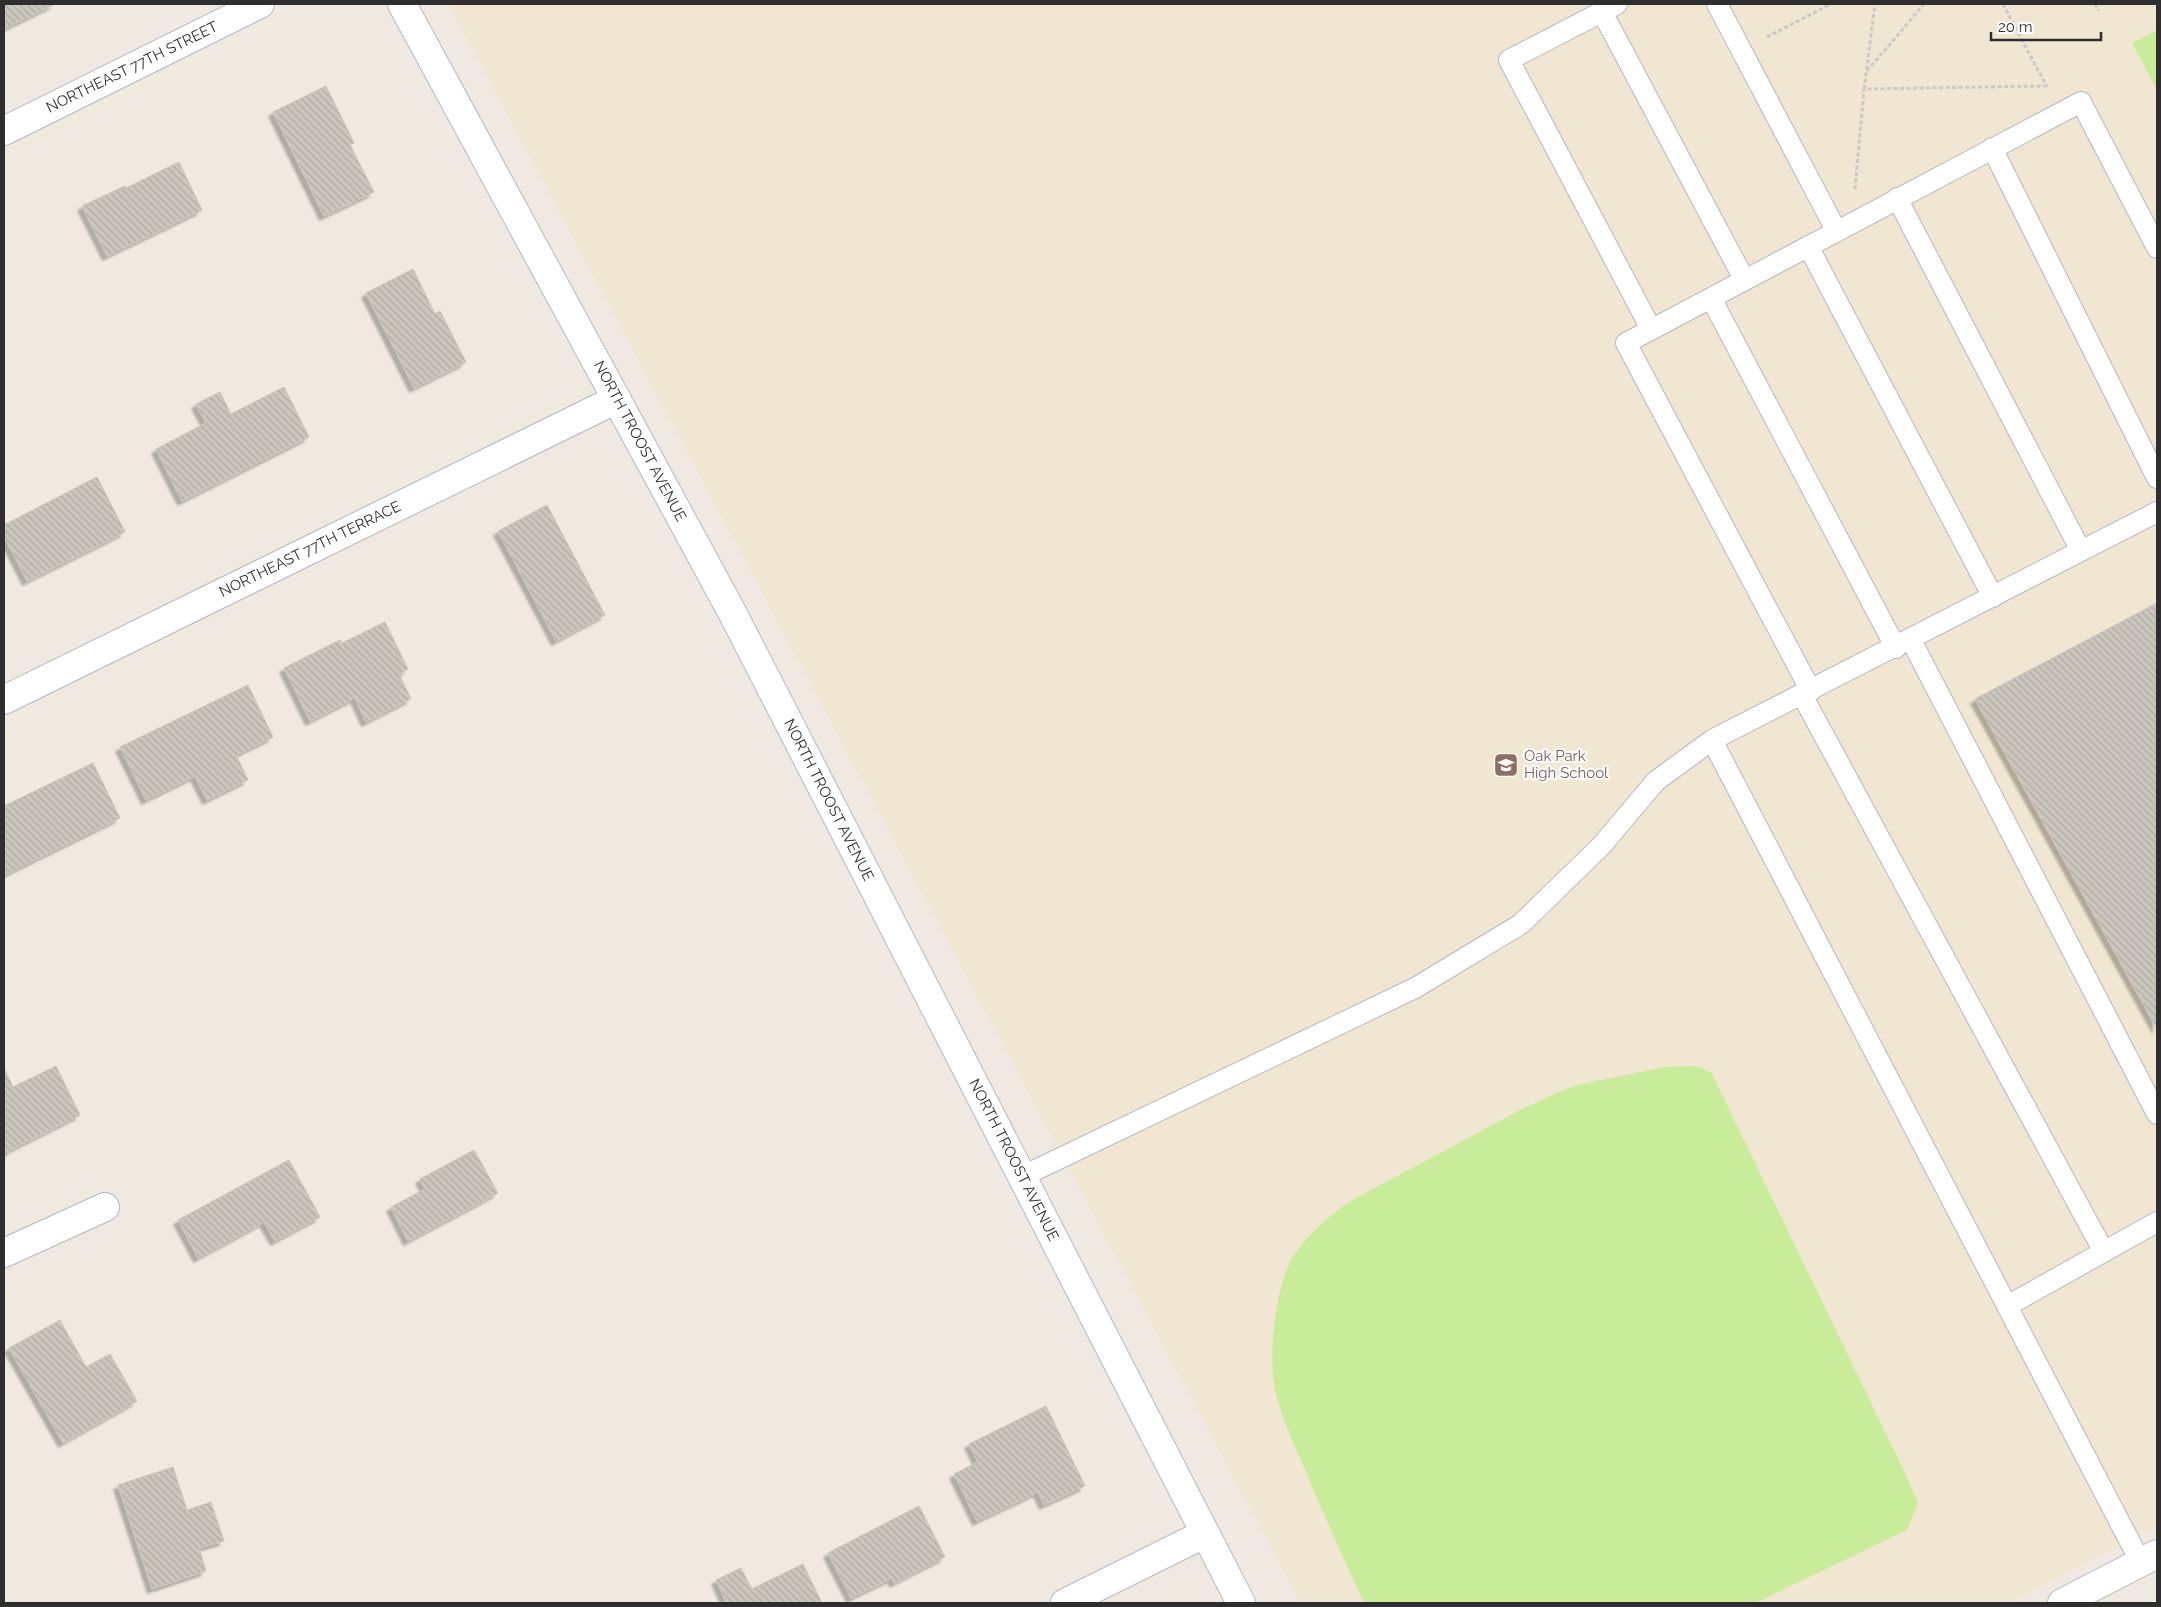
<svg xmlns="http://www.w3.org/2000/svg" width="2161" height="1607" font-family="Raleway,sans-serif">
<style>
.education{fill:#f0e6d1}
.pitch{fill:#c9ec9a}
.building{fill:url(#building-back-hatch);stroke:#cbc5ba;filter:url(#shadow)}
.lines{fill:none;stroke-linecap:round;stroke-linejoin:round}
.lane-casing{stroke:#b4b7c1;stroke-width:22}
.street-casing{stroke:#b4b7c1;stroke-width:30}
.secondary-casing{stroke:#b4b7c1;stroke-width:30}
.path{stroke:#c9c9c9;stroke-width:3;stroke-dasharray:4 2.5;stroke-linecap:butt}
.lane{stroke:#fff;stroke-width:20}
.street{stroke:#fff;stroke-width:28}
.secondary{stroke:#fff;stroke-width:28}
.labels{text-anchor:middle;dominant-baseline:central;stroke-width:4.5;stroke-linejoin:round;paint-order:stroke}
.street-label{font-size:15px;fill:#2e2e2e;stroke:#fff}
.education-label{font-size:15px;fill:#785e54;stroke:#fff;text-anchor:start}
</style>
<defs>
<pattern id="building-back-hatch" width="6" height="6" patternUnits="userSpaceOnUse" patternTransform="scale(1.25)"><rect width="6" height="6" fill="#cbc7bf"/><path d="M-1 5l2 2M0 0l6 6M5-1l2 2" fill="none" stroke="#afaba4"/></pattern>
<filter id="shadow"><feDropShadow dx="-4.5" dy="4.5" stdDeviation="1" flood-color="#0004"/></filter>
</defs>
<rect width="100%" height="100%" fill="#efe9e1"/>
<path class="education" d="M449,4H2157V1526L2008,1603H1301Z"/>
<path class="pitch" d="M2157,30V90L2132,43Z
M1696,1066L1711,1072L1905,1473L1918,1503L1907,1530L1755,1603H1364C1344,1559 1324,1516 1306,1472C1294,1445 1282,1418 1275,1390C1268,1358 1275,1285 1293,1257C1308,1234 1327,1218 1349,1202L1522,1109L1573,1086L1665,1067Z"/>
<path class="building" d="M4,4H55L4,29Z
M326,86L354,143L350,145L374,192L324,216L273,112Z
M179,162L202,210L107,256L82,206L125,186L126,188Z
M413,269L435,314L440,311L466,362L414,388L366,293Z
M284,387L309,437L182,501L156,449L206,423L196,404L220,392L231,414Z
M97,477L125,532L27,581L4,536V525Z
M547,505L605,615L556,641L498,531Z
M2157,603V1029L1975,699Z
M385,622L408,669L399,674L411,699L366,722L355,698L310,721L284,668L340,640L342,643Z
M248,685L273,737L236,755L248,780L207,800L195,776L146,800L120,747Z
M93,763L120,818L4,875V806Z
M56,1066L80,1115L8,1151L9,1154L4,1157V1068L13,1087Z
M474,1150L498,1193L408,1241L391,1207L425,1189L420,1179Z
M289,1160L320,1217L275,1241L264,1222L198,1258L178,1220Z
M60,1320L86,1367L110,1354L137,1401L63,1443L9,1348Z
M1046,1406L1085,1486L1044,1505L1038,1492L977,1521L954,1474L978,1462L969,1444Z
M173,1467L187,1510L211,1502L224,1541L199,1548L206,1571L152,1589L118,1485Z
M919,1506L945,1557L894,1583L892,1578L851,1598L828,1553Z
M803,1564L822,1603H723L726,1602L716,1580L741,1568L752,1589Z"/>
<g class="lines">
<defs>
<path id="lane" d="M1617,4L1509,60L1651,329
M1717,4L1836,230
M1602,12L1744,279
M1992,148L2157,478
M1897,198L2081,551
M1808,246L1993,597
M1711,298L1896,648
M1911,640L2157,1114
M1811,691L1626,343L2081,102L2157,248
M1802,695L2104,1252
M1712,740L2141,1563
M1023,1176L1415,988L1521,924L1602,845L1656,781L1712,740L2157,512
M2007,1306L2157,1222"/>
<path id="street" d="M4,131L260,4
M4,700L617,399
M4,1253L105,1207
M1065,1603L1204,1534
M2062,1603L2157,1554"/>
<path id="secondary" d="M402,4L733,614L1241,1603"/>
</defs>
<use href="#lane" class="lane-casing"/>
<use href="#street" class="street-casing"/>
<use href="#secondary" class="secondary-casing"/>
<path class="path" d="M2003,4L2047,87
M2095,4L2099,11
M1767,37L1831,4
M1867,71L1924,4
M1864,89L1875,4
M1855,189L1864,89L2045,86"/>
<use href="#lane" class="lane"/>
<use href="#street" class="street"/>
<use href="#secondary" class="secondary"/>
</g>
<defs>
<symbol id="school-square" viewBox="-11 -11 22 22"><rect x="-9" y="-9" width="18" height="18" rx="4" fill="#8d6e63" stroke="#fff"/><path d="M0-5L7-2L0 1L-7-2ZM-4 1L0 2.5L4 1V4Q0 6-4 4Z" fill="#fff"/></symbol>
</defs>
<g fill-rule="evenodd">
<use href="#school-square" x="1492" y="751" width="28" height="28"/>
</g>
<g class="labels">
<g class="street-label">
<text transform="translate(132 67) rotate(-26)">NORTHEAST 77TH STREET</text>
<text transform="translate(640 441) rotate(62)">NORTH TROOST AVENUE</text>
<text transform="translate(310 549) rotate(-26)">NORTHEAST 77TH TERRACE</text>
<text transform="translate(829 800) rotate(63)">NORTH TROOST AVENUE</text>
<text transform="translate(1014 1160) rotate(63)">NORTH TROOST AVENUE</text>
</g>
<g class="education-label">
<text x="1524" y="756">Oak Park<tspan x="1524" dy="17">High School</tspan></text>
</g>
</g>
<rect width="2161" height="1607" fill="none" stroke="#2e2e2e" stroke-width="10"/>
<path d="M1991 32v8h110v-8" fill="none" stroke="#2e2e2e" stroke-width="2.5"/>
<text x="1998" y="32" font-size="15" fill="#2e2e2e" stroke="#ffffff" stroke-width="4" paint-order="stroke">20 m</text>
</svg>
